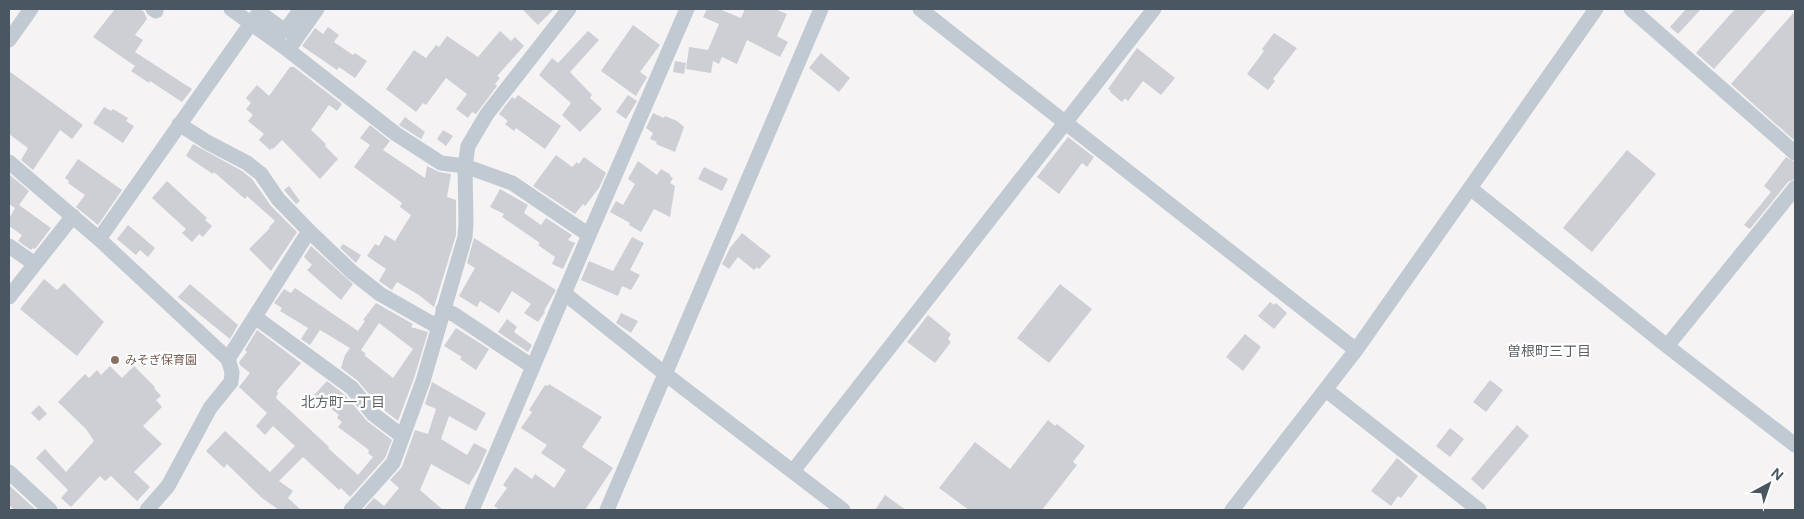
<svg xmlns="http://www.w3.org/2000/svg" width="1804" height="519" font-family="Figtree,'Noto Sans JP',sans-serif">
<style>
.building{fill:#cdcfd5;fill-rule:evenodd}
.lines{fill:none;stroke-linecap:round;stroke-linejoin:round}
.minor{stroke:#c1cad2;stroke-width:15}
.education-dot{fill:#8d6e63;stroke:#fff;stroke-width:2}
.labels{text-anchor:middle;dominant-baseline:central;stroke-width:4.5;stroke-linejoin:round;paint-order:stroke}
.education-label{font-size:12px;fill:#785e54;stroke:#fff;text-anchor:start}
.neighbourhood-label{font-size:14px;fill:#5f6368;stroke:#fff}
</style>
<rect width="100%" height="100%" fill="#f5f3f3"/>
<path class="building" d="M115,9H140L144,12L147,19L135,35L143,40L135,52L192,89L182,102L150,81L149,83L131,71L135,66L93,37Z
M522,9H554L538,25Z
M707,9H719L741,18L745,9H775L787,14L777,36L788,42L780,57L747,40L737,64L722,57L719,64L713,61L711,73L686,69L689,47L708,50L719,24L703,17Z
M1686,9H1701L1678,34L1670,27Z
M1735,9H1767L1714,69L1696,53Z
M1795,11V141L1731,84Z
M633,25L660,45L640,72L647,77L636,96L601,71Z
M328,27L339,35L334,42L353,55L355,53L367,61L355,78L339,67L337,70L302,46L315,28L323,34Z
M500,31L511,41L515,37L524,46L497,76L500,78L495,84L497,86L476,114L472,112L468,118L456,109L467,94L446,78L426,105L423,103L416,112L386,89L414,50L426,58L436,45L439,47L447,36L478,57Z
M588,31L599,40L570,72L592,95L590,98L602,109L580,132L562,115L571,103L539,75L552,58L558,63Z
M1274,33L1297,48L1273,79L1275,81L1268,90L1247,74L1264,51L1262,49Z
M1137,48L1175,78L1161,95L1143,81L1128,101L1125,98L1122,102L1110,92L1111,91L1108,89Z
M821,53L850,78L839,92L809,68Z
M675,61L686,63L684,74L673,72Z
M290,67H294L342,104L337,111L329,105L311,130L326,144L325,146L338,159L320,179L282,140L273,149L272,148L270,150L259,140L264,134L248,121L253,115L246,109L251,103L246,98L257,85L269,96Z
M9,71L83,125L72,139L60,130L33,170L21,160L28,148L9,134Z
M518,95L561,126L545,149L516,128L514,131L505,124L508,121L499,114L512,97L515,99Z
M628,95L637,101L626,119L616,112Z
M104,107L111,111L113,109L128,118L126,121L134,126L123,143L93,123Z
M653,113L664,118L665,116L677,121L684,127L675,152L656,144L657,142L650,139L653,133L646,128Z
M405,117L425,132L421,139L399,125Z
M370,125L390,141L383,150L425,178L427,166L439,172L451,174L447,197L456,200V235L434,307L419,295L397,282L392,290L379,281L386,269L367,256L375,244L379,246L385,235L395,241L411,215L400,207L402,203L354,167L370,145L360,138Z
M443,130L453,136L446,146L437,139Z
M1068,137L1094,157L1087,167L1082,163L1059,194L1037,177Z
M193,144L242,171L252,179L271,206L297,232L271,271L249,249L270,228L269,227L275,221L247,196L245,199L214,172L213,174L186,156Z
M1627,150L1656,174L1592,252L1563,228Z
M556,155L572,167L577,162L579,164L584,157L606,173L599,188L585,206L583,204L575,214L533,186Z
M1786,157L1795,162V179L1788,182L1750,229L1744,225L1771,192L1764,186Z
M78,159L122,190L98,225L76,207L85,195L68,183L69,181L65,178Z
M638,161L657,175L661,169L671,175L670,176L673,178L670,183L675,186L670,217L654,209L641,232L629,225L630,223L610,212L616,201L623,205L635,184L628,179Z
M704,167L728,179L722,191L698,179Z
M10,175L29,191L19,205L51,228L35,249L33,248L31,250L18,241L22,235L9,226V218L15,208L9,204Z
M167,181L207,218L205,220L212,226L203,237L199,234L192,242L182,233L186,229L152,198Z
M289,186L300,201L296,204L284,190Z
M500,189L528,205L524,213L541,225L546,218L572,235L568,240L575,243L563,269L552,264L555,257L538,245L540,243L502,217L504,214L490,207Z
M128,225L155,248L148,257L140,250L136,255L117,239Z
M742,233L771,256L759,269L757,267L754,270L738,257L729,269L722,264L730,248Z
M632,237L644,243L630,270L640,275L631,290L622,286L618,296L581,280L589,261L613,271Z
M474,238L556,290L544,311L545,312L538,322L524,313L531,304L512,291L499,313L480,301L477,307L459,296L475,268L467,263Z
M343,244L361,255L356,263L340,248Z
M311,246L353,284L341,300L307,270L312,265L304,257Z
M44,279L57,290L64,283L104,322L77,356L20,309Z
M190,284L238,325L230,339L178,297Z
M1060,284L1092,309L1049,363L1017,338Z
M295,288L358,331L365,321L363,320L376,303L413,324L411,327L428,332L414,378L398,421L380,407L358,381L341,368L345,355L350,348L320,330L310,345L301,339L308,328L280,311L282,308L274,303L284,289L291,293ZM379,323L413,349L393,378L364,355L366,354L361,350Z
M1270,302L1274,305L1276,303L1287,313L1274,329L1258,316Z
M621,313L638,321L631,333L616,323Z
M928,315L951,334L948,339L951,342L935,363L907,342Z
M507,319L517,327L514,332L532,345L528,352L498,332Z
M456,328L489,349L476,370L460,359L462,357L444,346Z
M257,330L301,363L277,391L278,393L276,398L300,420L329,447L328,448L358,475L373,457L368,453L369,450L338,427L342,422L337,418L339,415L314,395L327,381L345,395L367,421L392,440L385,458L350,497L341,488L339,490L303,457L279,481L293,491L288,498L301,510H279L262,498L227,464L224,468L206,451L225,431L270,472L295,446L273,426L265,435L256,426L267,413L239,387L250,373L240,365L239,362L247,352L245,350Z
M1245,334L1261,347L1243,371L1226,357Z
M110,366L122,378L134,366L155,387L154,388L161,396L156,400L162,407L143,426L162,444L134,472L150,487L137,501L111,476L105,481L100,476L71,507L61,498L68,490L36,458L45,449L66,472L94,441L86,429L58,402L85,374L89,378L97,370L101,375Z
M1490,380L1503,390L1486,412L1473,402Z
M432,382L486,413L476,431L449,416L441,439L467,455L474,443L487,450L479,468L469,485L431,464L420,490L443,510H365L364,509L374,498L384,506L399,488L390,480L402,467L415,430L428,434L436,409L425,404Z
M549,384L602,417L582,447L613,468L585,510H500L494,506L507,488L503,485L515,467L532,479L535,474L554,488L566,470L541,453L547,445L521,428L532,412L529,410L545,385L548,386Z
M39,405L47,414L39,421L31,413Z
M1048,420L1055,426L1057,424L1085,446L1073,462L1077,465L1042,510H969L939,488L975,442L1010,469Z
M1517,425L1529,436L1483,490L1471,479Z
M1450,428L1464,439L1450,457L1436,446Z
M1397,458L1418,476L1401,498L1398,496L1391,506L1371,491Z
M9,485L36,510H14L9,505Z
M885,495L906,510H875Z"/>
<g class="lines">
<path class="minor" d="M153,9L156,11
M231,9L288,50L396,134L441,163L465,166L512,183L589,235
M920,9L1356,350
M1631,9L1795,153
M9,40L31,9
M288,50L317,9
M179,124L207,142L247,163L261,174L278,199L309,231L352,272L380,294L438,327
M9,162L99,239L259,12L285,31L301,9
M1470,188L1667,346L1795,445
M99,239L228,359
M9,246L35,264
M564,293L664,373L843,510
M9,297L73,216
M443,309L455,315L533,367
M255,317L352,388L373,414L402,436
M1667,346L1795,188
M1326,390L1479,510
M793,471L1154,9
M9,472L50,510
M147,510L168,486L210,408L231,382L232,372L228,359L309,231
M351,510L393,463L423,381L465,237L466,223L465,166L468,146L487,114L569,9
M472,510L589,235L687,9
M607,510L821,9
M1232,510L1356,350L1596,9"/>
</g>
<circle class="education-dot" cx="115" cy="360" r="5"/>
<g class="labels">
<g class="education-label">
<text x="125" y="360">みそぎ保育園</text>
</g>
<g class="neighbourhood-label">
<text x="1549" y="351">曽根町三丁目</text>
<text x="343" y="402">北方町一丁目</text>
</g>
</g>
<rect width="1804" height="519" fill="none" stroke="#4a5661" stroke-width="20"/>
<g transform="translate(1769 484) rotate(40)" stroke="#ffffff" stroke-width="4" paint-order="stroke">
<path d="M0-4L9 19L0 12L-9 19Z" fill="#4a5661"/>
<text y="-8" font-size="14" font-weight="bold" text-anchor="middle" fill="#4a5661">N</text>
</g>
</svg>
